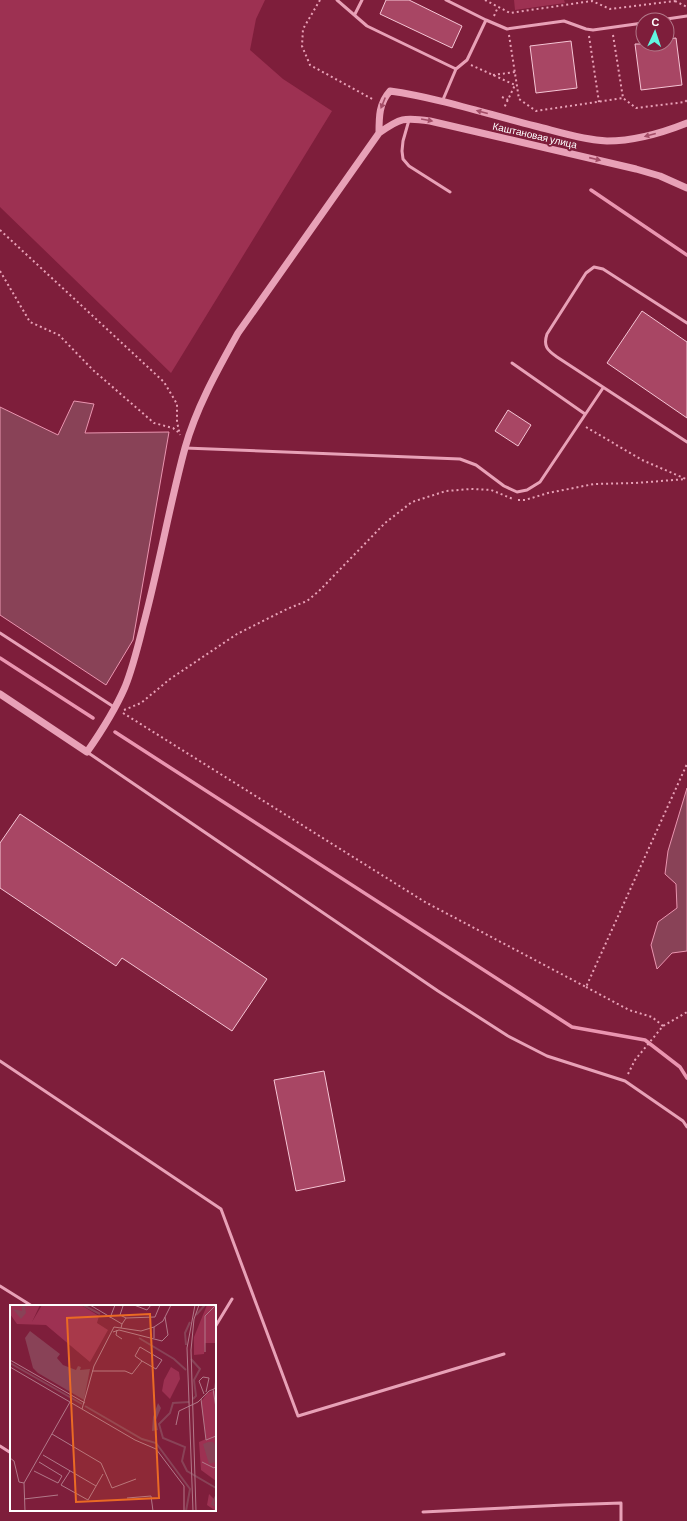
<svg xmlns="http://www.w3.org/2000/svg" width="687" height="1521" font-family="Barlow,sans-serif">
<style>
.green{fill:#9d3152}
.water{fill:#894257;stroke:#ea95b0}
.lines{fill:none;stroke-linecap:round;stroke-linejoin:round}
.stream{stroke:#ea95b0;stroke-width:3.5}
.building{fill:#a84664;stroke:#f6c5d5}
.path{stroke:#e8a1b7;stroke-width:2;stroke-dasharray:2 3;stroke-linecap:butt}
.service{stroke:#e8a1b7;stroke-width:3}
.tertiary{stroke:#e8a1b7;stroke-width:7}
.oneway{fill:#a34c66}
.labels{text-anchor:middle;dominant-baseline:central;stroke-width:4;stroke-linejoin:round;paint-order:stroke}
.street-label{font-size:10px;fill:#fff;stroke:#7e1e3b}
.inset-river{fill:none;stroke:#894257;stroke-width:2}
.inset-road{fill:none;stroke:#b27889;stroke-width:1}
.view{fill:#ea6a24;fill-opacity:0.15;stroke:#ea6a24;stroke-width:2}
.inset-edge{fill:none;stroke:#fff;stroke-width:2}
</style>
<rect width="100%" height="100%" fill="#7e1e3b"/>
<path class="green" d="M0,0H265L256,19L250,50L283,79L332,111L171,373L0,207Z
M514,0H564L565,3L515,10Z"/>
<path class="water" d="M74,401L94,404L85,433L169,432L133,640L106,685L0,615V407L58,435Z
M687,788V951L672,953L657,969L651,945L658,922L677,908L676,884L665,874L668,851Z"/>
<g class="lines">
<path class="stream" d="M591,190L687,255
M0,658L93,718
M115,732L572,1027L645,1040L680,1067L687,1078"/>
</g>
<path class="building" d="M386,0H409L462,26L452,48L380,14Z
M676,38L682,85L641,90L635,44H667V39Z
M571,41L577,88L536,93L530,46Z
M642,311L687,342V418L607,363Z
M508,410L531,425L518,446L495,431Z
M20,814L267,979L232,1031L122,958L116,966L0,888V843Z
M324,1071L345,1181L296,1191L274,1080Z"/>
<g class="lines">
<path class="path" d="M320,0L303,29L302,46L310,65L374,100
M485,0L510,13L592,1L610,9L675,1
M675,1L687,7
M494,16L498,7
M509,35L519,99L536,111L623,98
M613,35L623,98L636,108L685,102L687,100
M589,36L599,102
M471,65L515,85L504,108
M493,75L515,72
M502,97L508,100
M0,230L164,382L177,404V422L180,435
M0,271L30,322L59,335L93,370L154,423L173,428L178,432
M586,427L642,460L686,479
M518,500H525L548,493L594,484L636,483L686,479
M124,710L141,703L170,679L237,634L287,609L307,601L319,591L385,523L412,502L446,491L471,489L491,490L513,499
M123,713L425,902L586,987L687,764
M586,987L629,1010L652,1017L663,1026
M628,1074L635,1060L663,1026L687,1012"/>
<path class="service" d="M337,0L367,26L456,69L442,102
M446,0L486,20L467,60L456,69
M355,14L362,0
M486,20L507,29L564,21L586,29L593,30L643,23
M660,20L687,16
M409,120L403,141L402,151L403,159L409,166L450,192
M687,323L603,269L594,267L586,273L547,334C543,346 547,350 557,357L687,442
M512,363L585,414
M185,448L460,459L476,465L504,486L517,492L527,490L540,482L603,388
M0,633L114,707
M87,752L438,991L508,1036L547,1056L625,1081L683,1121L687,1127
M0,1061L221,1209L298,1416L504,1354
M0,1286L32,1306
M215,1327L232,1299
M0,1446L11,1453
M423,1512L564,1505L621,1503V1521"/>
<path class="tertiary" d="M379,133C400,118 404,117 430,121L636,169L660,176L687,188
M0,694L87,752C101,732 115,710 125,687C133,667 138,646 143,626C159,567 169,507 185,448C196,408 218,369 238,333L379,133C379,117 379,103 390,91C439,98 487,114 535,126C559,132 583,140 607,141C634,141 662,133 687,123"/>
</g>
<defs><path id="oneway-solid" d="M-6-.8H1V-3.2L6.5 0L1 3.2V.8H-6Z"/></defs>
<g class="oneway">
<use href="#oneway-solid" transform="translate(383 103) rotate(112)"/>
<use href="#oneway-solid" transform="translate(482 112) rotate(-165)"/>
<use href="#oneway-solid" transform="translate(427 120) rotate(10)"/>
<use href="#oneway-solid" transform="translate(650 135) rotate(165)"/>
<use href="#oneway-solid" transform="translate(595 159) rotate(13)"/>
</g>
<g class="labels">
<g class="street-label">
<text transform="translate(535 135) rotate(13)">Каштановая улица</text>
</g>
</g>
<g transform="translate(10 1305)">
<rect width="206" height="206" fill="#7e1e3b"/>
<path d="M0,0H30L22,17L32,0H71L89,11L87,18L98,25L80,57L36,20L7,19L0,9ZM197,0H206V38H195L194,49L184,50V32ZM161,62L169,67L170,74L160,94L152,86L154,75ZM206,85V176L191,165L189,137L196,134L191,97L197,88ZM199,189L206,196V206L197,200Z" fill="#9d3152"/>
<path d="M12,0H20L15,2L16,8L11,14L3,4L12,6ZM20,26L50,49L47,53L53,60L66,65L68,61L71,62L70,65L80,64L74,95L28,68L23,63L15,33ZM148,98L151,103L146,115L148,125L142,126L143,112ZM198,137H203L206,142V157L199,159L193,139Z" fill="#894257"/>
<path class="inset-river" d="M73,0L90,9M186,10L195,0M129,33L164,54L176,65M176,40L175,28L180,17M181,54L190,64L184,75L186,91L183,94M0,58L72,99M179,97L163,98L160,108L149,119L153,133L175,142L172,156L177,166L206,183M75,101L132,134L146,138L180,184L176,206M206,191L202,199L206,201"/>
<path class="inset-road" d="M80,0L112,19L111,23M110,0L113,1L110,10L116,13L112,19M124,0L137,5L141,0M100,13L105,0M116,13L145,12L150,0M107,25L106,30L112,34M103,27L109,25L152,36L158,30L155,12M144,33V22L153,16L161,0M195,47V11L206,0M0,55L75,98M0,62L125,135L146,144L174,181V206M82,66H115L122,69L132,56L146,64L152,55L130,42L125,51L132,56M203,84L206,103M205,84L206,70M194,89L189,76L193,72L199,73L196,87M191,94L196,135L206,131M72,104L84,61L104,22L131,26L144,22M166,120L169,106L188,97L199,86L206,83M42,129L91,158L102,183L126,174M33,150L86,181M0,153L4,156L9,177L14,178M192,157L204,163L206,161M24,166L48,178L52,171L29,157M60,166L51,180L78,195L93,169M117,193L141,191L143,206M14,194L48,190M15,206L14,178L60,97M183,206L177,43L185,0M186,206L181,45L184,14L189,0"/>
<path class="view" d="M140,9L149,193L66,197L57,13Z"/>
<rect width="206" height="206" class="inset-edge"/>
</g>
<g transform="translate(655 32) rotate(3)"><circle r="19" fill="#7e1e3b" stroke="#b27889"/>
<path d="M0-3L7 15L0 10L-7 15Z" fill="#61f7e0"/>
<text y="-6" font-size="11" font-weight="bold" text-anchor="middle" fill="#ffffff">С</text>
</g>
</svg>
